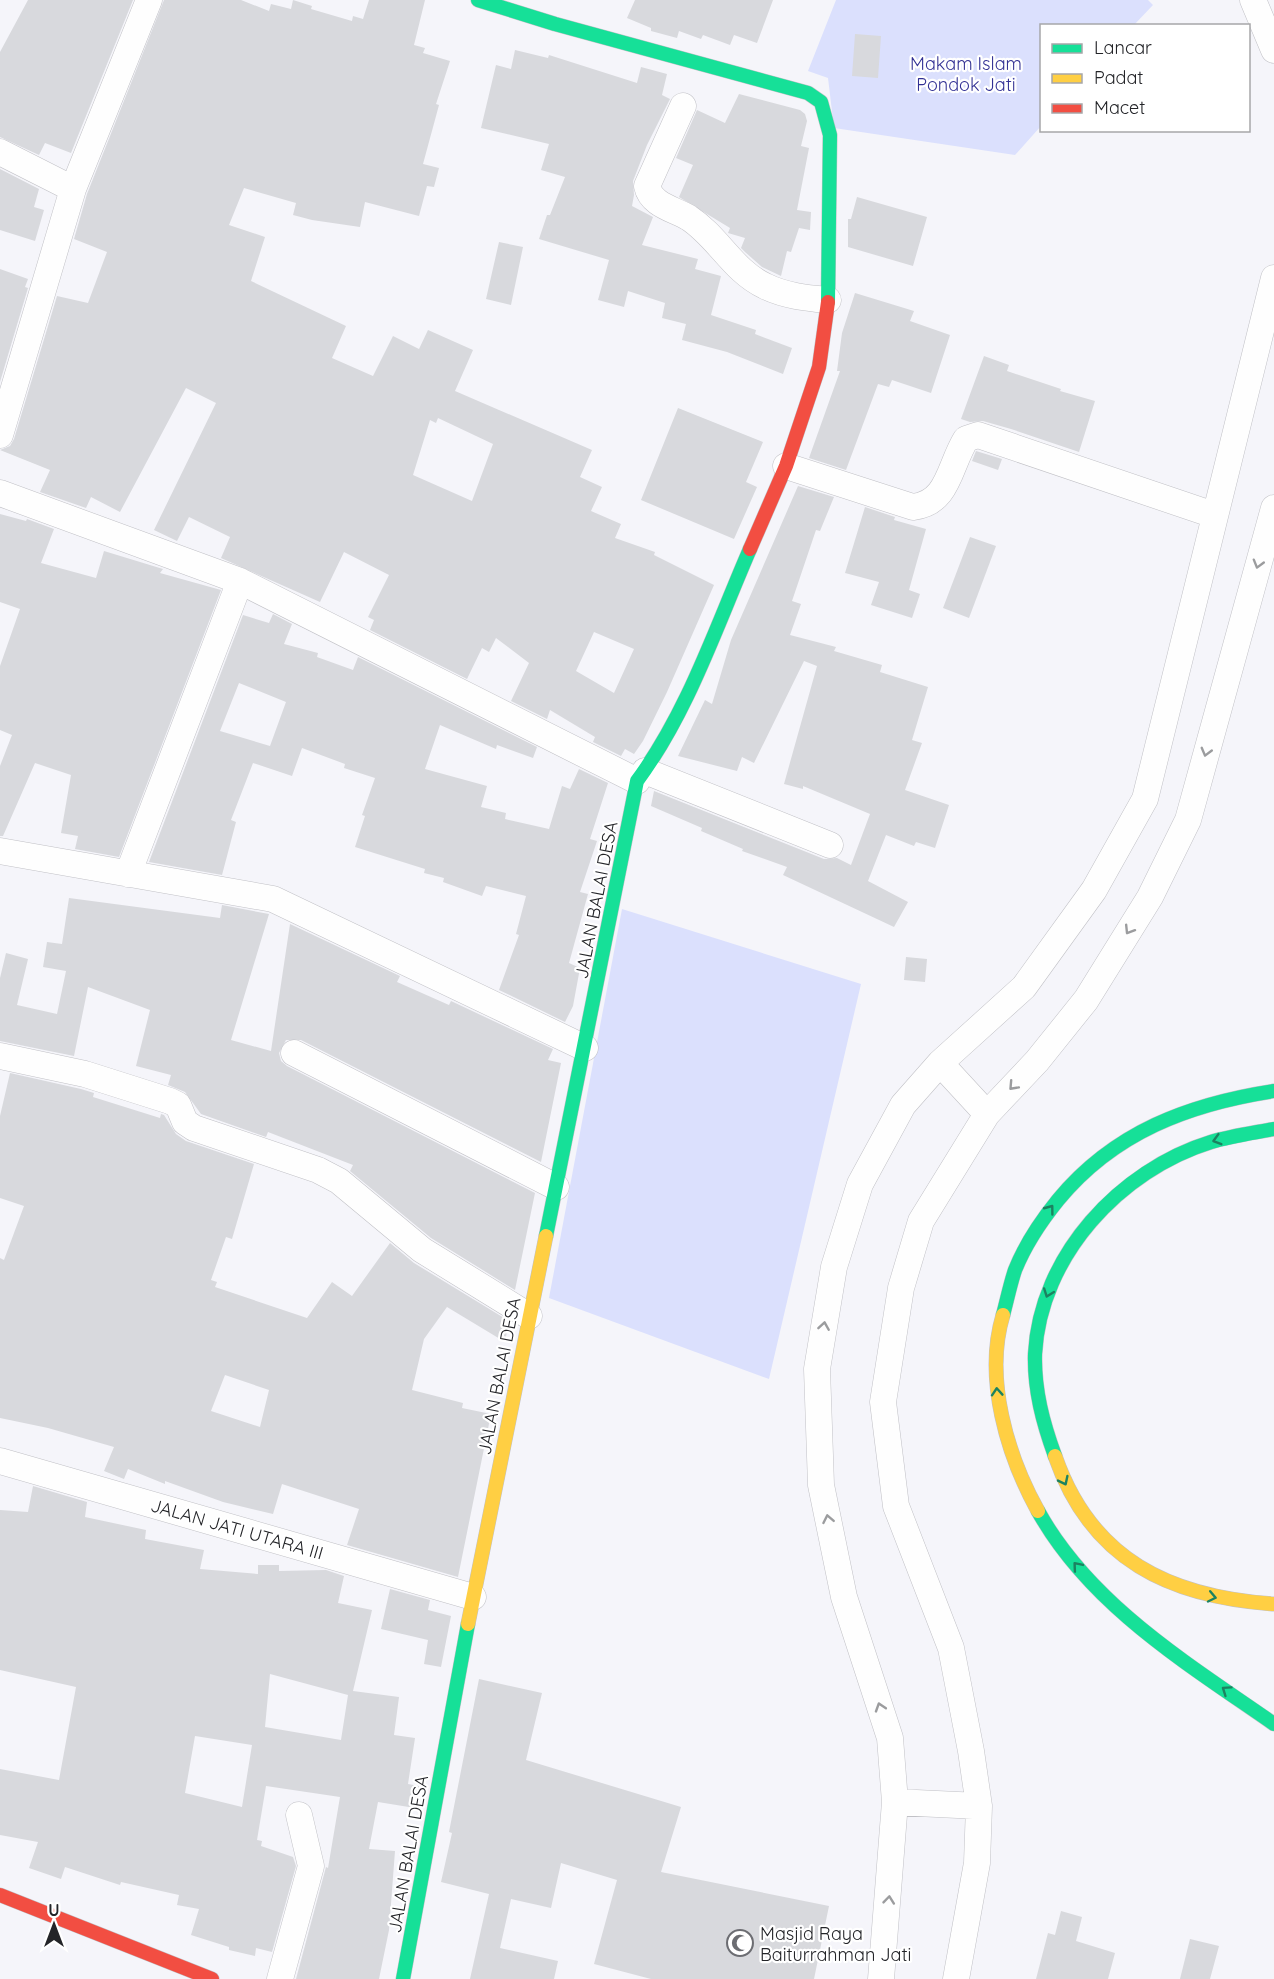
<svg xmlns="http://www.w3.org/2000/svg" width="1274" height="1979" font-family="Quicksand,sans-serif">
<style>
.green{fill:#dbe0fd}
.building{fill:#d8d9dd;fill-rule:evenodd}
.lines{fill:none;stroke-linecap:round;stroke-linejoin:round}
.street-casing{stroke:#c1c1c6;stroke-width:27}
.fast-casing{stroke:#c1c1c6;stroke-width:15}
.slow-casing{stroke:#c1c1c6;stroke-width:15}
.jam-casing{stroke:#c1c1c6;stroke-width:15}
.street{stroke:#fefefe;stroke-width:26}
.fast{stroke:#16e098;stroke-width:14}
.slow{stroke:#ffcf43;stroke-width:14}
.jam{stroke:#f24e42;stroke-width:14}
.oneway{stroke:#9b9c9e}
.oneway2{stroke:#1c8260}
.labels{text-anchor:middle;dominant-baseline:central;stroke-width:4.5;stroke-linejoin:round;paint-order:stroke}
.park-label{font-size:18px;fill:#323194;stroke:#fff}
.street-label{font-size:18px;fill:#232428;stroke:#fff}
.poi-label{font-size:18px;fill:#232428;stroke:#fff;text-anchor:start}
</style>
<rect width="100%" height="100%" fill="#f5f5fa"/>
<path class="green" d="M836,0H1148L1153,5L1134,25L1042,26L1041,126L1015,155L834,128L828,78L808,71Z
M622,909L861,984L769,1379L549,1298Z"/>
<path class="building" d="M28,0H133L71,153L45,143L39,155L0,137V52Z
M164,0H241L269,11L271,4L291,9L293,0L312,6L311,9L352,21L353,16L363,19L369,0H425L414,45L425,48L423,53L450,61L436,104L439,105L423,164L439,168L434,187L427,186L419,216L365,202L360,227L312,220L293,215L296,203L244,188L229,225L265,237L251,281L346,326L332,358L373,376L393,336L419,349L428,330L473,350L455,391L592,450L580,477L602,487L591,511L621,524L615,538L655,552L654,555L714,585L667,692L643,741L634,754L625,749L621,756L593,742L595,737L550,710L547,719L511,701L529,663L496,638L489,652L482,648L467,679L370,630L374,620L368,617L389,575L344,552L320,602L221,558L230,537L189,517L177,541L154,530L216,403L186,388L120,512L91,497L86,508L40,492L50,470L0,450L10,446L14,439L57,296L88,303L107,252L74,239L87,194ZM438,418L493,444L472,501L413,475L430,420L436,423ZM594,632L634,649L614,693L576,671Z
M635,0H773L757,43L734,35L730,45L703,35L701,39L679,31L677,38L651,31V28L627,18Z
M855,34L881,36L878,78L852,76Z
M515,50L548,58L549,55L637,83L641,67L667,74L662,95L670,99L647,145L633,181L634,195L632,206L653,217L642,245L698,259L695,269L721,276L711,315L756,330L755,334L792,348L783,374L727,352L682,340L686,324L662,318L665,303L628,291L624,307L598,300L609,260L539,239L547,215H550L565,177L541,170L549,144L481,128L496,65L511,69Z
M739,94L800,110L805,114L807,121L801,146L809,148L797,210L811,212L810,230L799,228L791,252L787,251L781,276L762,267L745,252L741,248L745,238L728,233L730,228L679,197L693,165L676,158L697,110L725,123Z
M0,169L39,189L34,207L44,210L35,241L0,230Z
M857,197L927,217L913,266L848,247V219H851Z
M499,242L523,247L511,305L486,299Z
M0,269L28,279L25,287L28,288L0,382Z
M855,293L914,311L910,321L950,335L931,393L892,380L889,387L878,384L846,470L809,458L840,371H837L842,333Z
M984,356L1009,365L1007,371L1061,389L1060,391L1095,401L1079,452L1011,429L983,421L970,422L961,419Z
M678,408L763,442L746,482L757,487L734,539L641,500Z
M976,451L1002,459L998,470L972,461Z
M798,486L834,497L820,531L816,530L792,601L801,604L790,635L836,647L834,651L882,665L880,672L928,687L912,740L922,743L905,790L949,805L935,848L916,842L914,846L886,835L868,881L908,902L894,927L783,875L787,867L742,851L743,849L701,831L702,828L651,806L654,791L824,859L837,858L851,865L870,814L803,786V789L784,784L817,666L804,661L754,763L742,757L737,771L678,756L705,700L712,704L731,640Z
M865,507L895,517L894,520L926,529L909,590L920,594L912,618L871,605L879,582L845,573Z
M0,514L26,521L27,519L54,529L41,563L96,578L104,551L163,569L160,573L221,590L119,857L75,849L78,836L61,833L71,775L35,763L3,836H0V766L12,735L0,730V666L20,609L0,602Z
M970,537L996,546L969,618L943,608Z
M273,614L292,624L284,644L318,653L317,657L353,670L358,657L537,747L533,758L497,745L496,749L440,725L425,769L487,786L481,807L506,813L505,819L549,829L562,786L570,789L579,769L608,783L590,839L597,841L580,892L588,894L569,963L580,968L573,1006L565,1022L499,990L519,935L516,934L526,896L486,886L482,896L443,882L444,878L424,873L425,869L355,847L365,816L362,815L375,778L344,768L345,764L302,748L292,776L253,763L231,820L236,822L222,875L149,862L243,615L269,623ZM239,683L286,702L270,746L220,731Z
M69,898L220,918L222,905L269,914L231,1040L271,1051L290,924L400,976L397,982L449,1005L451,1001L553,1049L548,1060L561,1063L541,1162L301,1040H286L279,1053L281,1061L287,1066L535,1193L515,1290L431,1238L350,1171L353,1165L268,1132L266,1137L201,1114L185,1092L168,1085L171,1075L136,1066L150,1010L88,987L74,1056L0,1041V978L6,953L28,959L17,1005L57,1014L66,971L43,967L47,942L62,944Z
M906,957L927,959L925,982L904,980Z
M10,1073L81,1089L94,1093L93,1097L160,1118L161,1114L164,1115L176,1134L186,1141L254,1164L232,1239L226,1237L211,1280L217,1282L215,1287L307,1318L332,1282L352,1296L390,1243L414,1263L509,1321L505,1342L447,1307L424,1339L412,1390L463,1403L462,1408L491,1414L458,1577L347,1545L359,1509L282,1484L273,1514L223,1502L165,1481V1484L128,1469L124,1479L104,1471L114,1447L48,1428L0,1418V1258L4,1260L24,1206L0,1198V1116ZM225,1375L269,1390L260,1427L211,1411Z
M33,1486L87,1502L85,1517L146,1530L145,1539L204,1550L200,1569L258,1574V1565H279V1571L326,1570L344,1576L338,1603L372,1610L353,1691L399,1697L394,1735L415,1738L408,1784L419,1786L415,1808L378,1802L369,1849L395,1851L389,1930L379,1979H296L326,1867L328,1868L340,1797L266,1786L257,1840L262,1841L261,1846L293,1857L296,1866L272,1952L256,1948L255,1956L229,1950V1947L191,1935L199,1909L177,1905L179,1895L121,1882L120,1885L65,1867L61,1879L29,1868L38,1842L0,1835V1769L59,1780L76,1687L0,1670V1510L28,1512ZM270,1674L348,1695L341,1740L265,1727ZM195,1736L252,1745L242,1807L185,1793Z
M390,1589L430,1600L428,1610L451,1616L441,1667L424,1664L428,1640L381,1629Z
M479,1679L542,1693L526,1760L681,1807L661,1872L829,1906L814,1979H651L594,1964L617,1880L561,1863L551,1908L511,1899L500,1948L558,1961L554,1979H470L489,1894L441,1882L452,1833L449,1832Z
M1061,1911L1082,1917L1076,1941L1115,1953L1108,1979H1036L1048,1933L1055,1935Z
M1190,1939L1219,1946L1210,1979H1180Z"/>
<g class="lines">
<defs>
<path id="street" d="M1253,0L1274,50
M683,106L647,186C651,205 674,209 689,218C718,237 733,271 765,286C785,296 807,298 828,300
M0,152L73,189
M0,435L73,189L149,0
M786,466L913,507C949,503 949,466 966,439L978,435L1214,515
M0,493L240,581L637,781
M645,771L830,845
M0,851L273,899L585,1048
M128,874L240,581
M294,1053L556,1187
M0,1056L85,1074L170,1101L178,1105L185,1122L194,1128L318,1170L339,1181L422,1250L529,1316
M940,1063L987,1114
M0,1461L473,1597
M895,1802L979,1806
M280,1979L311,1866L299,1815
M881,1979L895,1802L890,1738L844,1597L821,1485L817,1369L834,1267L860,1184L903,1105L940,1063L1024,987L1094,890L1145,799L1274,278
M956,1979L977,1863L979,1806L971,1751L951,1648L896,1506L883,1402L901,1288L921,1221L987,1114L1037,1061L1086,1000L1150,897L1188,820L1274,508"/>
<path id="fast" d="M478,0L555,24L808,93L821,102L830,135L828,302
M546,1236L637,781C688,712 716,627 750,549
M1003,1315C1007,1300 1010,1285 1015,1270C1025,1245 1041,1221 1058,1200C1114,1132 1189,1104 1274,1091
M1055,1456C1043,1423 1034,1390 1035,1354C1040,1256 1120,1170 1211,1142C1231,1136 1253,1133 1274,1129
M1038,1511C1090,1605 1188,1664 1274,1724
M403,1979L468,1624"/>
<path id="slow" d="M1003,1315C984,1378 1007,1455 1038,1511
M1055,1456C1091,1560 1170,1597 1274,1604
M468,1624L546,1236"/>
<path id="jam" d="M750,549L786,466L819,367L828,302
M0,1895L212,1979"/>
</defs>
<use href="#street" class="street-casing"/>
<use href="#fast" class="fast-casing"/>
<use href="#slow" class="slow-casing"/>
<use href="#jam" class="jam-casing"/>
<use href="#street" class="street"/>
<use href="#fast" class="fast"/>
<use href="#slow" class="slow"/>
<use href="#jam" class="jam"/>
</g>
<defs><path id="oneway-chevron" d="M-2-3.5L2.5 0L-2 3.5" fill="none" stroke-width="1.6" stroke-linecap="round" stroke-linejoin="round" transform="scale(1.5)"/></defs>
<g class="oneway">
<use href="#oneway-chevron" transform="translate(1258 564) rotate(106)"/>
<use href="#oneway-chevron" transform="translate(1206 752) rotate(105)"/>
<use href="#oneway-chevron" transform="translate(1129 930) rotate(122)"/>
<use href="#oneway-chevron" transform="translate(1013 1086) rotate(133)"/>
<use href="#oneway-chevron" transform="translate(824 1326) rotate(-81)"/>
<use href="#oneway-chevron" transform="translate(828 1519) rotate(-101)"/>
<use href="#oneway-chevron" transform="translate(880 1707) rotate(-108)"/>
<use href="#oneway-chevron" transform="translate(889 1900) rotate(-84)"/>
</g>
<g class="oneway2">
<use href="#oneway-chevron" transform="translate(1217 1140) rotate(164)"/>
<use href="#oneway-chevron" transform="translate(1050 1209) rotate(-53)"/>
<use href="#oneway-chevron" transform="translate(1048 1293) rotate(110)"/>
<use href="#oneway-chevron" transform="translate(997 1392) rotate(-94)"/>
<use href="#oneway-chevron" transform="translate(1064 1481) rotate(64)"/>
<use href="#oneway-chevron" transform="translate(1077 1566) rotate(-130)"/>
<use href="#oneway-chevron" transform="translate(1212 1597) rotate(12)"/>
<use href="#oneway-chevron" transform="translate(1226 1690) rotate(-145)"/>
</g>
<defs>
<symbol id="mosque-ring" viewBox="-11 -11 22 22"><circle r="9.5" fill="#fff" stroke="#6c6d72" stroke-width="1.5"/><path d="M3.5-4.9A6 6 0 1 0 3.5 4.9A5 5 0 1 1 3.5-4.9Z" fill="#6c6d72"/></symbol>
</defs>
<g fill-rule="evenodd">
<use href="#mosque-ring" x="725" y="1928" width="30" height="30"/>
</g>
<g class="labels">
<g class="park-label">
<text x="966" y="63">Makam Islam<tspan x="966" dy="21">Pondok Jati</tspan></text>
</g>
<g class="street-label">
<text transform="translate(596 900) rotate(-79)">JALAN BALAI DESA</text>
<text transform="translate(499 1376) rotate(-79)">JALAN BALAI DESA</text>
<text transform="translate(237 1529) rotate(16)">JALAN JATI UTARA III</text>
<text transform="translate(408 1854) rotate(-80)">JALAN BALAI DESA</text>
</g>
<g class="poi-label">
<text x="760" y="1933">Masjid Raya<tspan x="760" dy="21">Baiturrahman Jati</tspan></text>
</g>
</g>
<rect x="1040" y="24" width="210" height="108" fill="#ffffff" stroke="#a7a7a9" stroke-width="1.5"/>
<rect x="1052" y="44" width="30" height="9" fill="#16e098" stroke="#a7a7a9" stroke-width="1.5"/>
<text x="1094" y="54" font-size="18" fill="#232428">Lancar</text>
<rect x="1052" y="74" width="30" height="9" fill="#ffcf43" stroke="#a7a7a9" stroke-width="1.5"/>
<text x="1094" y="84" font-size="18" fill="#232428">Padat</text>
<rect x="1052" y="104" width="30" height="9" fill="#f24e42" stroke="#a7a7a9" stroke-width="1.5"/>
<text x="1094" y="114" font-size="18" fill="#232428">Macet</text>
<g transform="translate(54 1925)" stroke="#ffffff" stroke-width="4.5" paint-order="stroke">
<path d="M0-4.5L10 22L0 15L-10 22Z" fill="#232428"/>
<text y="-9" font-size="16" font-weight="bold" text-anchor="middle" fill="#232428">U</text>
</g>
</svg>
